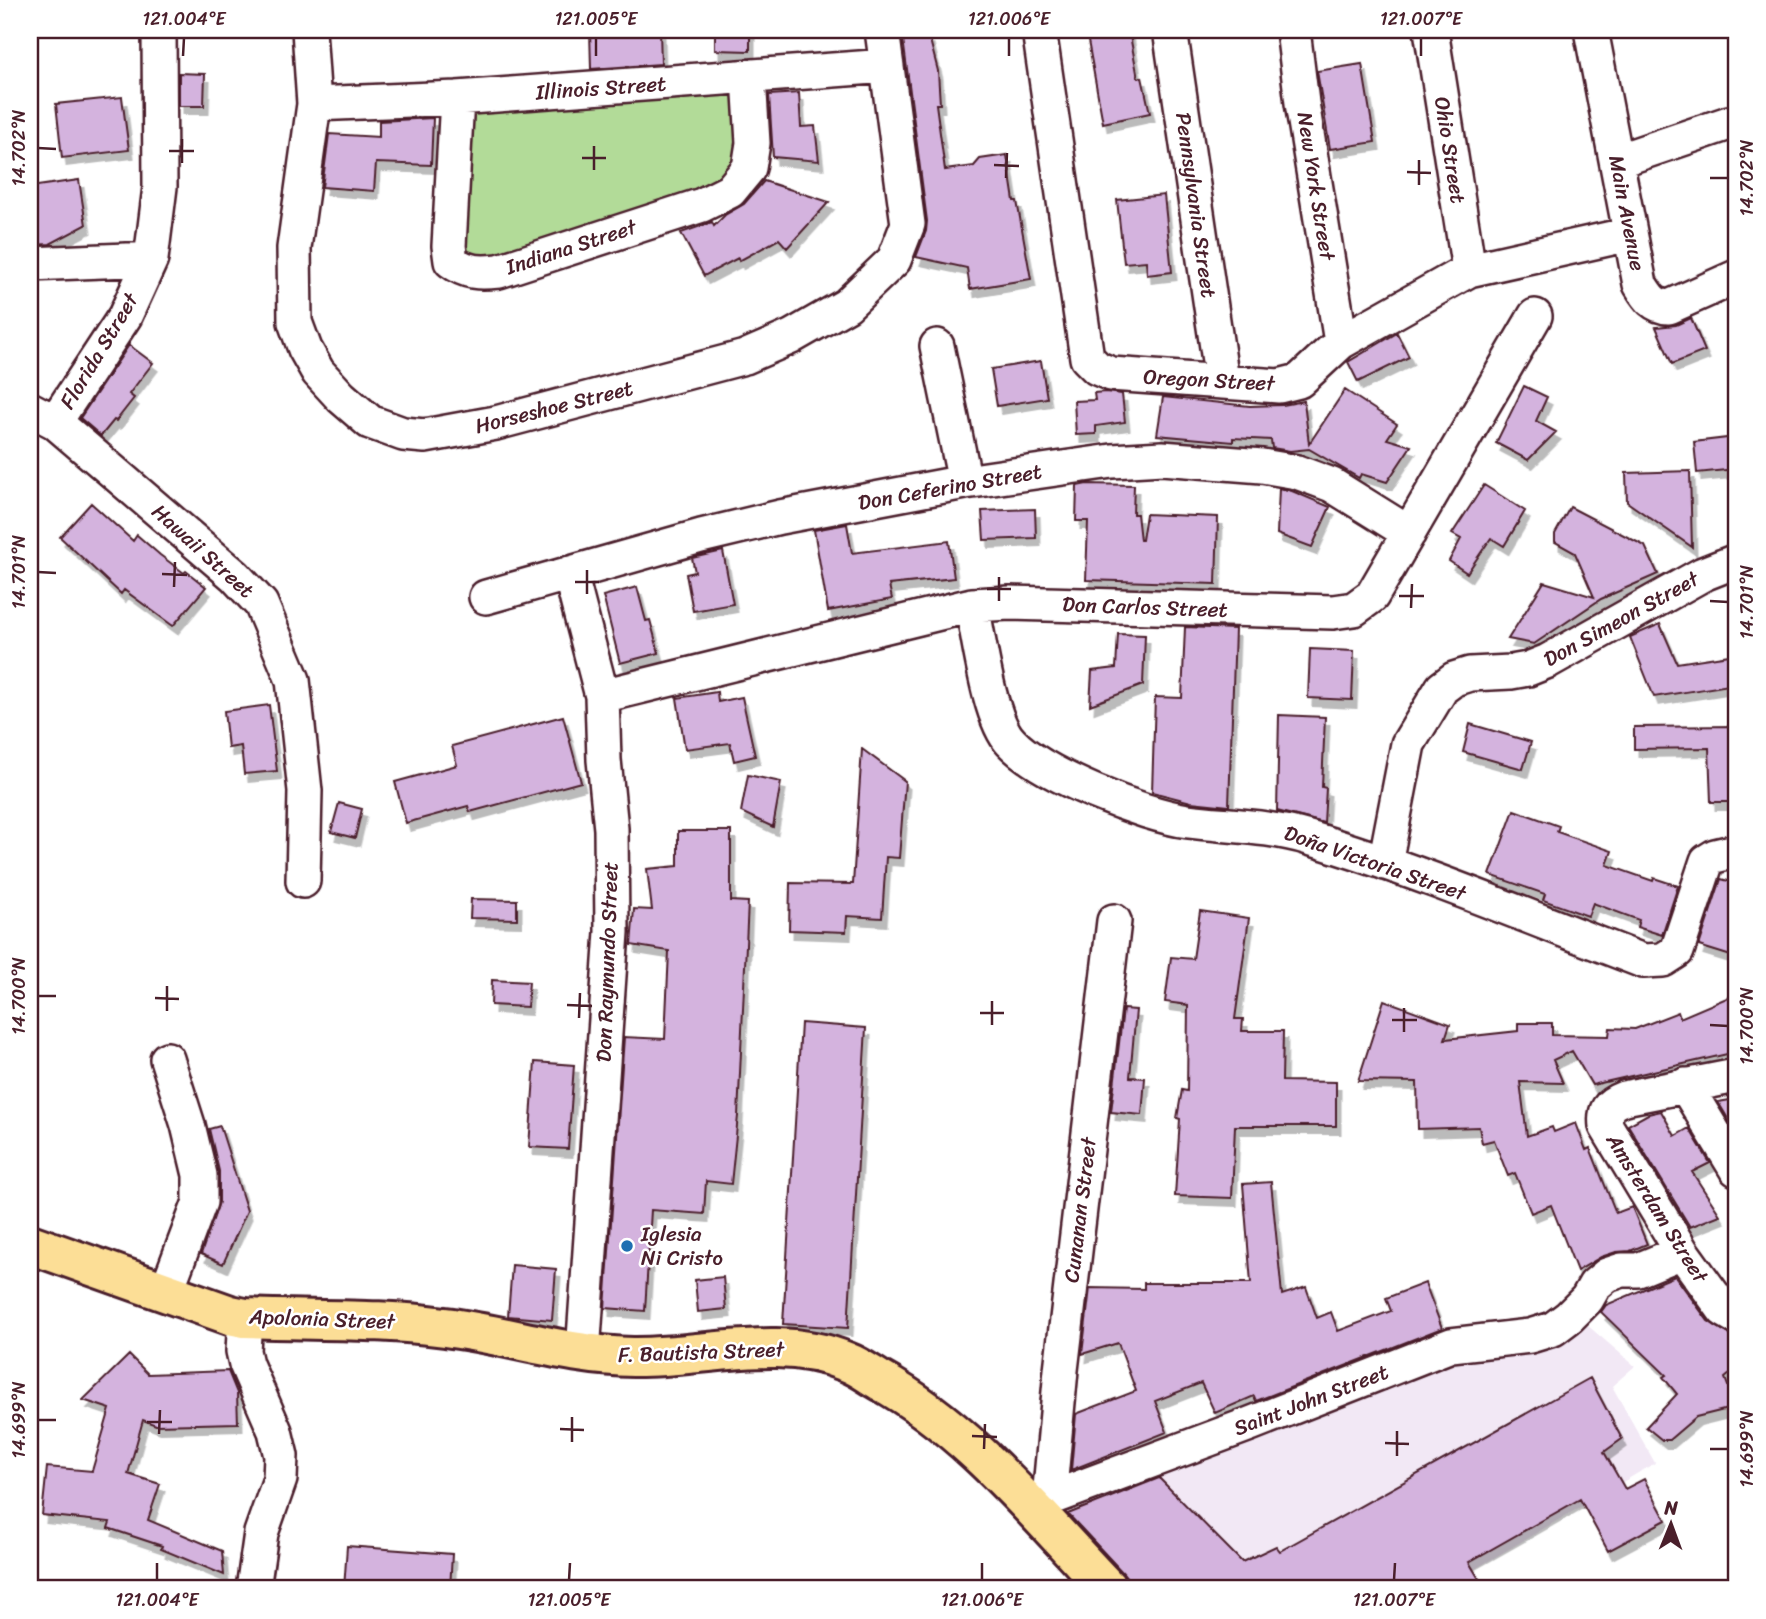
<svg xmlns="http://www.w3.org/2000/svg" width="1766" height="1619" font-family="Sriracha,sans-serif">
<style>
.built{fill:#f2e8f5}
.green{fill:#b2db98;stroke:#7e7d62;stroke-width:2}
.building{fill:#d4b3de;stroke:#4a1f2b;stroke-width:2;filter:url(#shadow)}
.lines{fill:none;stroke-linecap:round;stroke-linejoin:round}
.minor-casing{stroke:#4a1f2b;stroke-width:38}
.major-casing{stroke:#4a1f2b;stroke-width:44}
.minor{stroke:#fff;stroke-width:33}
.major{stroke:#fcde96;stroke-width:38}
.ticks{fill:none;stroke:#4a1f2b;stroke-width:2.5}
.poi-dot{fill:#1f6fb2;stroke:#fff;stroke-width:2.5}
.labels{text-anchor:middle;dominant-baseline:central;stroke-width:5;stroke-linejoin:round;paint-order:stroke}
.street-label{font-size:21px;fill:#4a1f2b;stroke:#fff}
.poi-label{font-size:21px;fill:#4a1f2b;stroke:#fff;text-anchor:start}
.neatline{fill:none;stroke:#4a1f2b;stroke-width:2.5}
.ticks-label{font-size:18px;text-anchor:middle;fill:#4a1f2b}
</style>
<defs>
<filter id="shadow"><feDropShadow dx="4.5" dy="8" stdDeviation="0" flood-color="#0004"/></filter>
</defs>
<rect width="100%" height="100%" fill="#fff"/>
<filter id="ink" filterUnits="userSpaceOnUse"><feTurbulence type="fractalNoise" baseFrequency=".0143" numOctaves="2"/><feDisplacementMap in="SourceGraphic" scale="14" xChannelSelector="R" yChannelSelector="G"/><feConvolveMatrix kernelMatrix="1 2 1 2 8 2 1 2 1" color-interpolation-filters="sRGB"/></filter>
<g filter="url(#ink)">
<path class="built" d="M1580,1319L1635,1366L1612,1386L1655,1463L1441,1589H1124L1054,1516L1239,1434L1413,1370L1540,1349Z"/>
<path class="green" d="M745,82L750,141L700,201L467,264L452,244L462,102Z"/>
<path class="building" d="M590,30H660L661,64L591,69Z
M715,30H750V51L715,50Z
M1086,30H1129L1138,78L1142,77L1150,113L1103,123Z
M929,36L938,71L940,104H936L945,170L974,166L980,159L1007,155L1014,201H1017L1031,279L970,289L967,268L916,257L926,231L927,221L903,39Z
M1362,64L1375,142L1330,149L1317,71Z
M179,73L205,74L204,106H179Z
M799,93L801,127L815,126L819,161L773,157L769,95Z
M122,97L129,150L62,158L56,104Z
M433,118L431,165L376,163L374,191L322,187L329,134L379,137V121Z
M79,180L86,225L50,244L30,245V187Z
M764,181L829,202L787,248L779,239L739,261L738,258L704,276L681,233L712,222L714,226L725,215L744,204Z
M1164,195L1172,272L1147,275L1146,261L1124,263L1117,200Z
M1691,318L1705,351L1672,364L1656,327L1676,325Z
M1397,333L1409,357L1358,382L1348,362Z
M129,345L153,363L129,394L134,398L116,421L114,420L101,436L80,418Z
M1041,361L1047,398L997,406L991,369Z
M1524,386L1547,397L1536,421L1556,432L1528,460L1496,443Z
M1345,390L1397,424L1387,439L1411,446L1387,482L1361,474L1359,478L1309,449L1290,451L1272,448L1271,440L1233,438V442L1157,435L1163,397L1250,406L1283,405L1304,401L1309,444Z
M1105,392L1122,394L1125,422L1096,426V434L1076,435L1074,401L1095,400L1094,393Z
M1736,437V469L1697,473L1694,442Z
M1690,471L1692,547L1627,502L1626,473Z
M1087,484L1134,485L1133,514H1137L1140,540H1142L1146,514L1218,517L1216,584L1086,580L1088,521H1076L1077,486Z
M1484,485L1525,511L1504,546L1491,538L1467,573L1449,561L1461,539L1452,534Z
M1279,488L1292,491L1330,507L1312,547L1277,534Z
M91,503L133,541L137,535L160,555L184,573L186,571L206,587L173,626L124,590L121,594L60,537Z
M1570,507L1645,546L1658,574L1601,599L1534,644L1508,639L1544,582L1594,597L1575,553L1555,542V534Z
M1035,509L1036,538L984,540L982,511Z
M847,524L852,553L949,541L954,578L889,585L892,599L828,611L814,530Z
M723,551L733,604L693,611L686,574L695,572L692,558Z
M637,587L646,621L650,620L659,653L620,663L603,596Z
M1660,624L1677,663L1736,654V684L1654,697L1630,637Z
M1185,627L1235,629L1229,806L1191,802L1152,792L1155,697L1182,698Z
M1118,634L1145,635L1143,685L1090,705L1092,671L1116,668Z
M1310,649L1354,651L1352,700L1308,698Z
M717,692L718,702L742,697L755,756L734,761L730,743L685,749L677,698Z
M269,705L277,771L244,774L241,746L228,748L224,711Z
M1279,715L1325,717L1322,787L1326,788L1324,823L1277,811Z
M563,716L581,782L470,812L468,806L406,823L395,782L457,765L452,746Z
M1470,724L1531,742L1523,769L1463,752Z
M1736,726V802H1711L1709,748L1634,749V727Z
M862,749L905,781L899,858L886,857L882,918L847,916L846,932L789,930L790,883L853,884Z
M748,775L781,782L773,827L741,812Z
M339,803L362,809L355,838L331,832Z
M1514,810L1559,826L1557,832L1612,851L1607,865L1653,881L1654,878L1678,886L1662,935L1637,927L1639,920L1593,903L1588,916L1543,900L1545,894L1490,875Z
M678,831H731V901L748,902L738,1116L731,1184L706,1181L704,1214L651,1210L645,1311L605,1308L624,1037L665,1039L669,951L631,945L634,909L652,910L647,869L678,866Z
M1721,879L1736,883V939L1731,956L1699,946Z
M471,899L517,900V919L470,918Z
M1200,911L1249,918L1235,1019H1243L1242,1031H1283L1282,1081L1336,1082V1126H1235L1232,1198L1175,1196L1180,1119L1177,1118L1182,1090L1187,1091L1188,1005L1165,1002L1171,957L1193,959Z
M492,980L529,982L527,1007L491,1005Z
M1736,994V1052L1592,1085L1572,1051L1553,1060L1563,1083L1520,1082L1527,1136L1552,1127L1554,1132L1576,1123L1586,1150L1590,1148L1616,1213L1632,1207L1647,1244L1630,1251L1616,1252L1601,1257L1577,1271L1551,1205L1531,1213L1515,1173L1508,1176L1494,1140L1482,1143L1479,1127L1418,1129L1417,1082L1358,1081L1384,1000L1450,1024L1445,1039L1518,1031V1023H1552V1035L1609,1036L1610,1028L1635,1029L1678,1012L1680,1018Z
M1123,1009L1136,1010L1130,1077L1145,1078L1142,1115L1111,1112Z
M801,1023L866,1028L848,1328L783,1324Z
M535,1062L574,1065L568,1149L529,1147Z
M1736,1099V1132L1718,1102Z
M1661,1111L1675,1136L1689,1128L1710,1163L1692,1172L1720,1215L1690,1227L1628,1125L1648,1114Z
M220,1126L247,1211L223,1264L201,1254L219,1202V1171L209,1129Z
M1271,1182L1282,1295L1306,1287L1317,1318L1331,1312L1338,1331L1391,1311L1386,1298L1425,1283L1442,1328L1256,1401L1254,1396L1215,1413L1201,1383L1155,1401L1167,1432L1071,1470L1076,1414L1136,1391L1118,1343L1082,1354L1090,1288L1144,1289V1283H1251L1243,1184Z
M512,1265L556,1269L552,1320L508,1316Z
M1675,1276L1708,1321L1729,1334L1736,1343V1369L1725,1378L1736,1407L1696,1417L1669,1440H1662L1646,1427L1677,1394L1663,1377L1666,1375L1601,1312L1606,1305Z
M723,1277L726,1309L698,1312L695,1280Z
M129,1355L148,1374L228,1371L237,1393L238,1423L156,1425L143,1420L128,1474L160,1484L148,1520L222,1551L224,1575L161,1549L162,1546L108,1528L110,1522L42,1515L47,1467L92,1471L110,1409L83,1400Z
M1590,1378L1622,1439L1604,1452L1625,1489L1644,1479L1666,1520L1608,1551L1580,1499L1469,1562L1485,1589H1135L1124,1574L1068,1514L1159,1478L1242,1562L1276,1546L1280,1551Z
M347,1546L452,1554L450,1589H344Z"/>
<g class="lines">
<defs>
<path id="minor" d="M309,30L314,104L294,248L295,322L305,349L318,372L341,397L370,422L403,434L425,436L496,423L745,357L791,337L847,305L894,260L908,224L882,30
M1039,30L1087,358L1097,368L1111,374L1279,386L1299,381L1341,342L1469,270L1630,234
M1170,30L1222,381
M1293,30L1302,103L1341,342
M1431,30L1469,270
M1591,30L1640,284C1648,297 1653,306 1669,307L1736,277
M457,98L449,246L451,261C467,273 479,273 499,271L702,205L730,191L749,168L753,143L749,77
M314,104L457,98L887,66
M1617,161L1729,123
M30,264L151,259
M937,346L965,482
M30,409L55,422L235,576L261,604L293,680L305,791L303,881
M55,422L125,316L151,259L160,187L159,30
M570,573L602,696L604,760L611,829L612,932L583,1353
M486,597L701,536L780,517L965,482L1112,461L1162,458L1262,466L1297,472L1332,485L1409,533
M972,605C979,638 989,720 1011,742C1042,775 1143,815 1188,821C1229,826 1270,826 1309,838C1423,872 1533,919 1643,961L1663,960L1677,951L1707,861L1715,856L1736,851
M602,696L972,605L1010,603L1333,612L1354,609L1372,596L1535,316
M1385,863L1408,744L1442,688L1454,679L1470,674L1511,672L1528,669L1548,661L1703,574L1736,561
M1736,1076L1624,1098C1608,1104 1604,1110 1606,1126L1682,1252L1724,1310L1736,1317
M1685,1085L1736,1169
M166,1292L200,1202V1175L188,1125L167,1059
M245,1318L243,1351L246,1364L275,1431L281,1456L280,1479L261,1533L253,1589
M1049,1499L1061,1370L1114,921
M1037,1515L1049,1499L1250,1424L1451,1345L1530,1336L1553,1329L1569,1317L1587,1299L1595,1285L1607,1275L1622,1270H1638L1682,1252"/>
<path id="major" d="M30,1244L230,1315L245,1318C312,1321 379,1318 445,1327C508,1335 569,1356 633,1357C704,1358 779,1333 847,1362C858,1366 869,1374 879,1380C970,1430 1037,1515 1108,1589"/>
</defs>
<use href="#minor" class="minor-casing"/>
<use href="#major" class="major-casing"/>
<use href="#minor" class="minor"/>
<use href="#major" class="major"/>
</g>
</g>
<path class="ticks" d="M183,56L184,38M596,56V38M1009,56V38M1421,56V38M38,148L56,149M169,151H194M582,158H606M182,163V139M994,165L1019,166M594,170V146M1407,172L1431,173M1006,178L1007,153M1710,178H1728M1419,185V160M38,572L56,573M162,574L187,575M575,582H599M174,587L175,562M987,589H1011M587,594V570M1399,596H1424M999,601V577M1710,601L1728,602M1411,608L1412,584M38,996H56M155,998L179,999M567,1005L592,1006M167,1011V986M980,1013H1004M579,1018L580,993M1392,1020H1417M992,1025V1001M1710,1025L1728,1026M1404,1032V1008M38,1420H56M147,1422H172M560,1429L584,1430M159,1434L160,1410M972,1436L997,1437M572,1442V1417M1385,1443L1409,1444M984,1449L985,1424M1710,1449H1728M1397,1456V1431M157,1580V1563M569,1580L570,1563M982,1580V1563M1394,1580L1395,1563"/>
<circle class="poi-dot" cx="627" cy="1246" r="7"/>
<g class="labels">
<g class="street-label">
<text transform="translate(601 88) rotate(-4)">Illinois Street</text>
<text transform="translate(1450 150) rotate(81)">Ohio Street</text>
<text transform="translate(1316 186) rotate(81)">New York Street</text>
<text transform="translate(1196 205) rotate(82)">Pennsylvania Street</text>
<text transform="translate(1627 213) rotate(79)">Main Avenue</text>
<text transform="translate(571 247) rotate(-18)">Indiana Street</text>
<text transform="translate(99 351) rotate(-59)">Florida Street</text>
<text transform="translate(1209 380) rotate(3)">Oregon Street</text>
<text transform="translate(554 407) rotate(-14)">Horseshoe Street</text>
<text transform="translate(950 487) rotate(-10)">Don Ceferino Street</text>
<text transform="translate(203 551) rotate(42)">Hawaii Street</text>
<text transform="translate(1145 607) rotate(2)">Don Carlos Street</text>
<text transform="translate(1621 619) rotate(-29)">Don Simeon Street</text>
<text transform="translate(1375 863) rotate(19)">Doña Victoria Street</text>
<text transform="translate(607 962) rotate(-88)">Don Raymundo Street</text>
<text transform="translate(1657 1208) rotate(58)">Amsterdam Street</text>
<text transform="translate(1080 1210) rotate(-83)">Cunanan Street</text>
<text transform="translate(322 1319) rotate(2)">Apolonia Street</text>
<text transform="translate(701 1352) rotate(-2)">F. Bautista Street</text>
<text transform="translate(1311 1400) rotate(-21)">Saint John Street</text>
</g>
<g class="poi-label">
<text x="641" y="1234">Iglesia<tspan x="641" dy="24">Ni Cristo</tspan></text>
</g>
</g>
<rect width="1766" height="1619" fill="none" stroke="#fff" stroke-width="77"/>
<g transform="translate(1671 1524) rotate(1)" stroke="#ffffff" stroke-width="5" paint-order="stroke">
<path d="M0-5L12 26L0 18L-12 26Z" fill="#4a1f2b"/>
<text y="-10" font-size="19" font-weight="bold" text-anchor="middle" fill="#4a1f2b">N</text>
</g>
<rect x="38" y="38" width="1690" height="1542" class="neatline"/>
<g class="ticks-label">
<text x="184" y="25">121.004°E</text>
<text x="596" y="25">121.005°E</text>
<text x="1009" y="25">121.006°E</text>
<text x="1421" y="25">121.007°E</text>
<text transform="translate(19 148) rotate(-90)" y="6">14.702°N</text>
<text transform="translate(1747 178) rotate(-90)" y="6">14.702°N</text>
<text transform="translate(19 572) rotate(-90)" y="6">14.701°N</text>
<text transform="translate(1747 602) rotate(-90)" y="6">14.701°N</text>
<text transform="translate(19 996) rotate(-90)" y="6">14.700°N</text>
<text transform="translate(1747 1026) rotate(-90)" y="6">14.700°N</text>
<text transform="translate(19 1420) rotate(-90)" y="6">14.699°N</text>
<text transform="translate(1747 1449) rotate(-90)" y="6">14.699°N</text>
<text x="157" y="1606">121.004°E</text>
<text x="569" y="1606">121.005°E</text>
<text x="982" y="1606">121.006°E</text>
<text x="1394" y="1606">121.007°E</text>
</g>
</svg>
